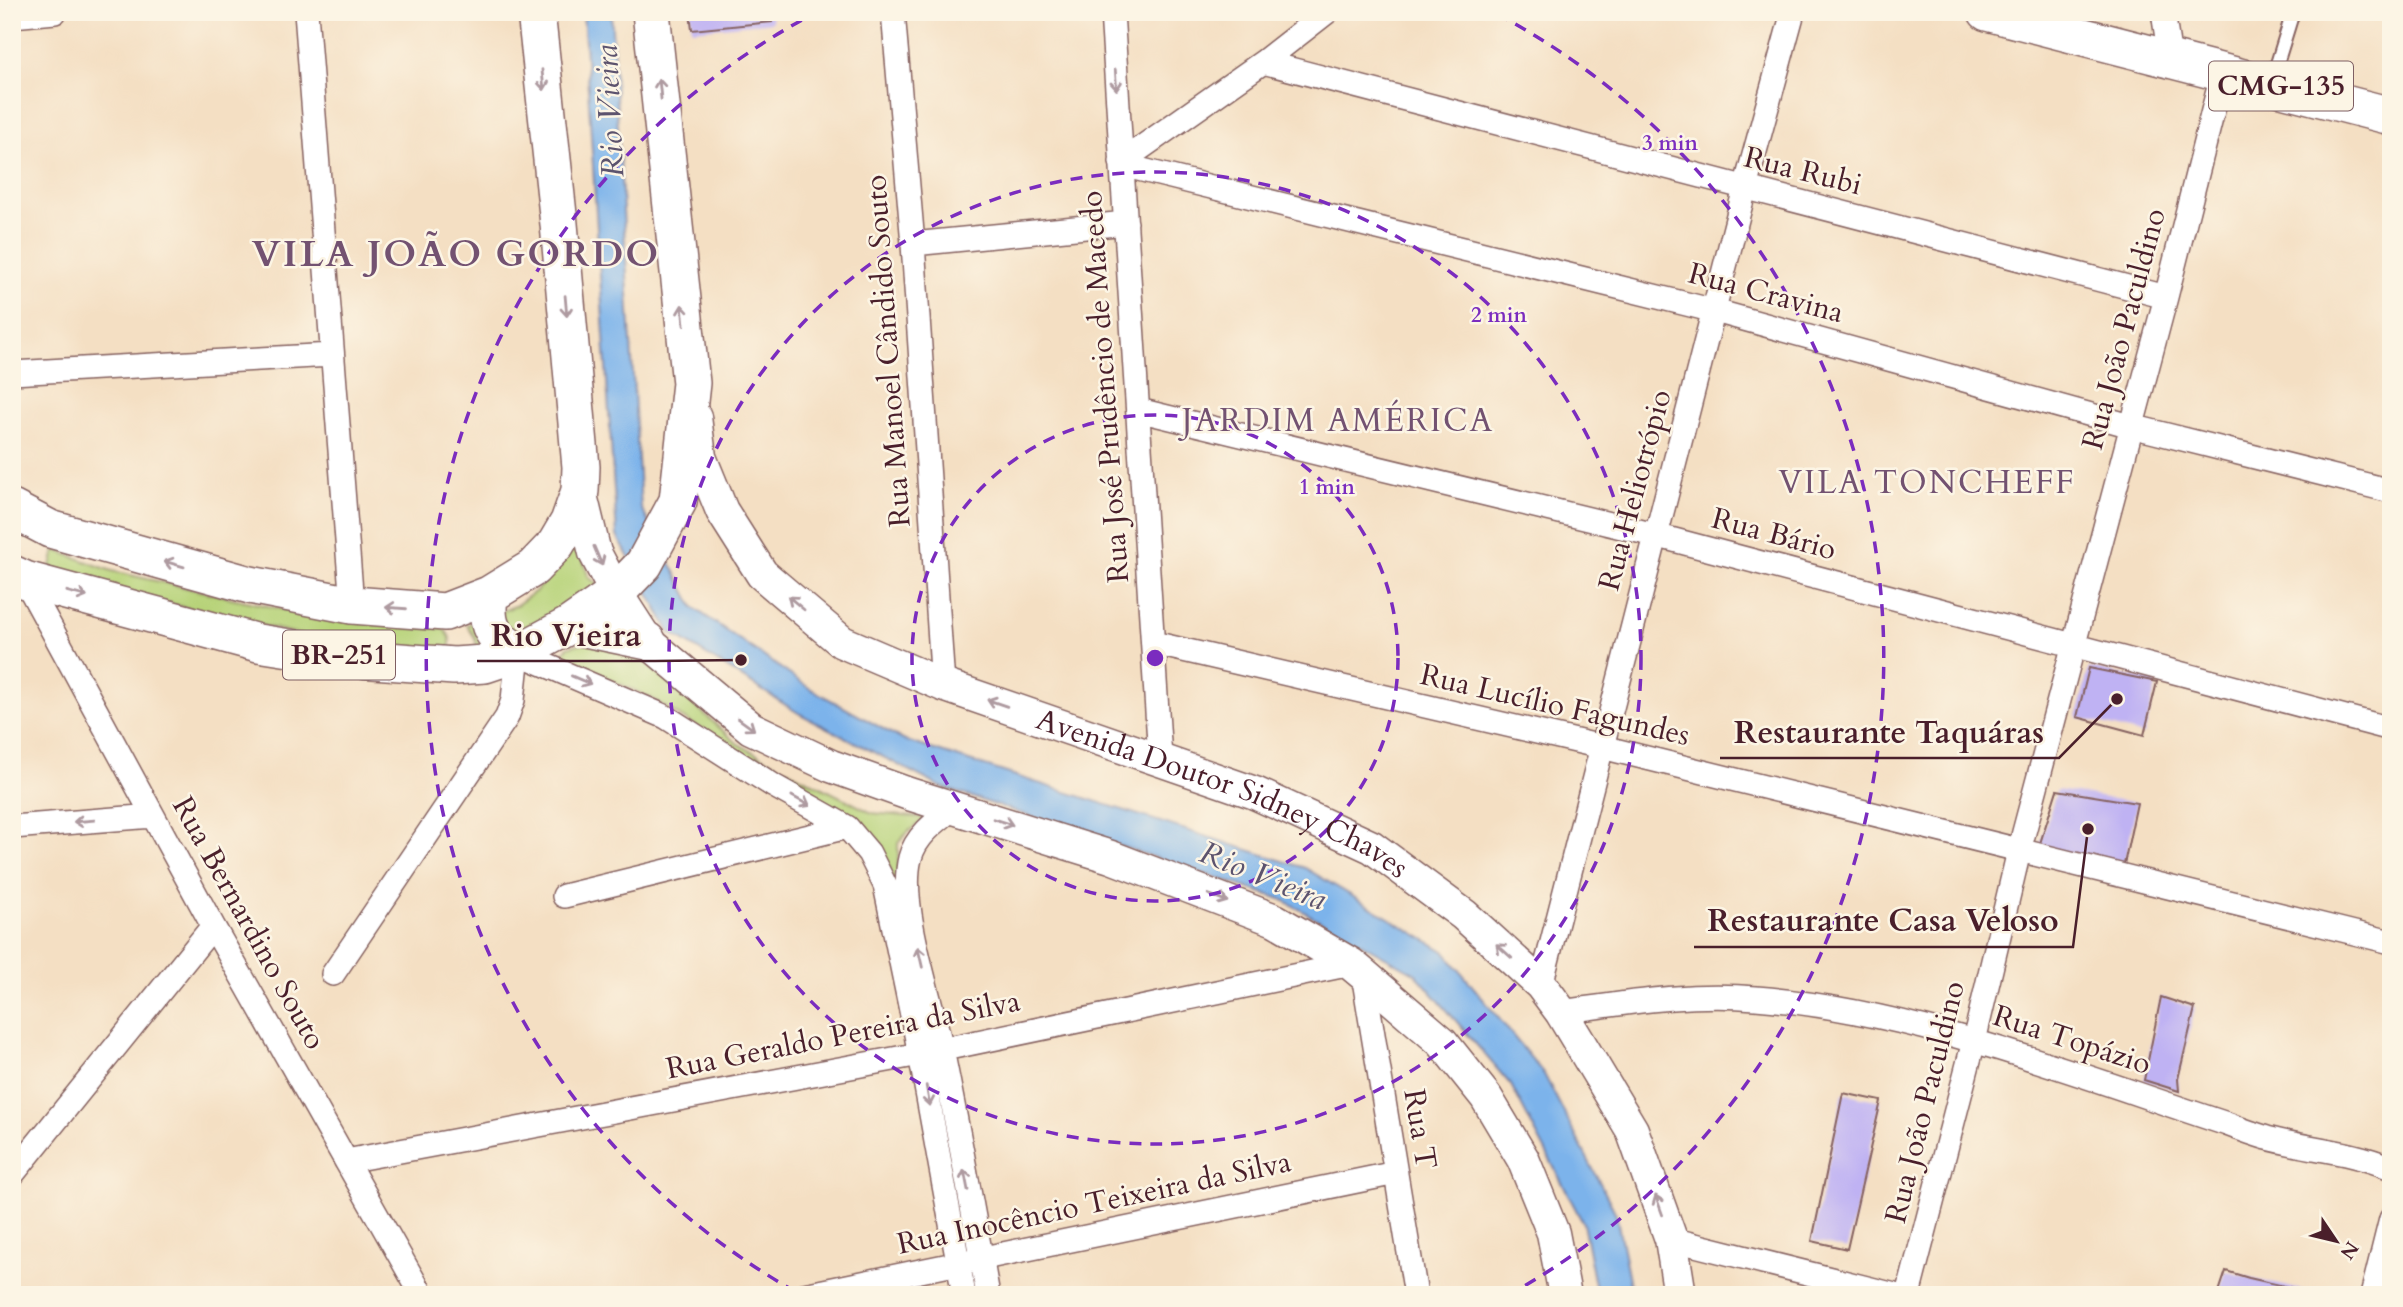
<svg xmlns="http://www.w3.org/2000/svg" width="2403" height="1307" font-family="Cardo,serif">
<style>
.green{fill:#b7d379;stroke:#807952;stroke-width:2}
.water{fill:#7cb3eb;stroke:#63698b;stroke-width:2}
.building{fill:#bfb2f3}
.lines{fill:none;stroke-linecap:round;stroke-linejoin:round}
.lane-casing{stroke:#866260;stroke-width:16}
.street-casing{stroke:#866260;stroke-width:26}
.secondary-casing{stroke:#866260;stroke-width:35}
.primary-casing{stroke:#866260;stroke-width:40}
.lane{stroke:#fff;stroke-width:12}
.street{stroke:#fff;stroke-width:23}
.secondary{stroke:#fff;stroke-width:32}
.primary{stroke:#fff;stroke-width:37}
.oneway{stroke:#ae9aa0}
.ring{fill:none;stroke:#7b2cbf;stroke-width:3.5;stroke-dasharray:12 9}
.labels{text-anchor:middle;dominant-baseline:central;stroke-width:5;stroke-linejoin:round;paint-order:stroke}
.shield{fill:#fcf5e5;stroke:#7f5f63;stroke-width:2}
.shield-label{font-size:28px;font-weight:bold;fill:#4a1f2b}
.street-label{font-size:30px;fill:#4a1f2b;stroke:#fcf5e5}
.water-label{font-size:32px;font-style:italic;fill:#5c536e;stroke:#fcf5e5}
.neighbourhood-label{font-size:32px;letter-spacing:2px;fill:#735271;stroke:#fcf5e5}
.district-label{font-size:37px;font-weight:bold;letter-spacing:2px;fill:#735271;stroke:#fcf5e5}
.centre{fill:#7b2cbf;stroke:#fcf5e5;stroke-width:3.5}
.ring-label{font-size:21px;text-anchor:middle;font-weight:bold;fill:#7b2cbf;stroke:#fcf5e5;stroke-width:5;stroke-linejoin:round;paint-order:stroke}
.leader{fill:none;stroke:#4a1f2b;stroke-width:2.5}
.callout-dot{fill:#4a1f2b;stroke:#fcf5e5;stroke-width:2.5}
.callout-label{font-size:32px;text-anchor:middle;font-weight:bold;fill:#4a1f2b;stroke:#fcf5e5;stroke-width:5;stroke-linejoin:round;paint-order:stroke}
</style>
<rect width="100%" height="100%" fill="#fcf5e5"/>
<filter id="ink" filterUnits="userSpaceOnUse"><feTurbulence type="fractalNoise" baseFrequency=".0143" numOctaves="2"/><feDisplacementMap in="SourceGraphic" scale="14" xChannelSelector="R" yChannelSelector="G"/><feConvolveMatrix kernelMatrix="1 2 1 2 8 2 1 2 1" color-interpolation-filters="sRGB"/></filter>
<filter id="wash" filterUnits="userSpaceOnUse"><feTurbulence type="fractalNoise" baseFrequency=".00686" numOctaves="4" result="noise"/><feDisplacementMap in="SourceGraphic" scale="28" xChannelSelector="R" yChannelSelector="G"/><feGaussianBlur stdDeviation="1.57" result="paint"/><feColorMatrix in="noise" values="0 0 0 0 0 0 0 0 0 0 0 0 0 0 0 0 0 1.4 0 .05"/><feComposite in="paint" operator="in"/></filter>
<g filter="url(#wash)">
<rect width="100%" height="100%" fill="#f4dfc3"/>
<path class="green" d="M577,542L589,578L599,584L564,616L477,648L475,638L467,625L515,606L536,591Z
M55,550L112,571L281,609L409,628H443C451,636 452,641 448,651L356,648L46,574L52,563Z
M586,642L636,654L738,744L801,777L872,813L926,818L909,831L898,843V898L888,863L870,836L861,825L837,814L651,698L581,666L564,661L561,655L568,647Z"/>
<path class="water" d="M583,12H611L641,508L694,608L809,688L903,740L1305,868L1444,951L1544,1074L1616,1214L1632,1295H1597L1583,1223L1511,1085L1416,974L1281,899L941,787L800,714L670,632L617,536Z"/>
<g id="blocks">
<path class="building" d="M690,12H771L772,22L692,30Z
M2089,668L2157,682L2144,735L2077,717Z
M2057,790L2137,803L2123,869L2036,856Z
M2161,997L2195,1008L2178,1079L2179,1091L2144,1080Z
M1843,1093L1881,1101L1847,1249L1812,1241Z
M2226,1271L2249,1278L2323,1295H2218Z"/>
</g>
</g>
<g filter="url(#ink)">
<use href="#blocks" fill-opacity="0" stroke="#866260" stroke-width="2"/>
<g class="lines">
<defs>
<path id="lane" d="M2271,83L2293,12"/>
<path id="street" d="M306,12L352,605
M893,12L913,244L943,685
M1112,12L1160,758
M2163,12L2170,58
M12,16L55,12
M1263,62L2166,297
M1121,162L1263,62L1327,12
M1122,165L1715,311L2131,426L2391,491
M913,244L1126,223
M12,373L332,355
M1138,410L1655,535L2391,729
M25,580L213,926L422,1295
M1153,643L1602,747L2391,942
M955,807C938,820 916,835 910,858C898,906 931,998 942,1050C959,1131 973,1213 988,1295
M12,827L153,816
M564,896L847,827
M333,974L507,717L513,700L518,653L666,717L774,786L847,827L869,853L885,885L920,1054L964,1295
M1363,974L1416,1295
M1541,985L1745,188L1793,12
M1561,1012C1626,1003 1690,992 1756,998C1914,1010 2077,1075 2227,1124C2240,1129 2254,1134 2267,1138C2308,1149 2351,1151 2391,1168
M346,1161L920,1054L1351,964
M12,1175L213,926
M1671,1239L1895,1295
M804,1295L1396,1173
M1908,1295L1974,1041L2019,851L2166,297L2223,71
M2372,1295L2391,1219"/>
<g id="secondary">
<path id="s1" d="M695,417L700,457L722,511L762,574L842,642L943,685L1255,793L1372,847L1464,915L1541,985L1561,1012L1632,1130L1671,1239L1680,1295"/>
<path d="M580,491L595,553L616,593L647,641L751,728L831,766L909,794L1111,857L1275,920L1351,964L1363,974L1442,1042L1486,1097L1523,1159L1553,1233L1565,1295"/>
</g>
<path id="primary" d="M1987,12L2391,116
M12,509L50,529L250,585L352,605L445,612L489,595L533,568L556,544L569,522L580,491L581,467L559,224L536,12
M12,574L25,580L258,643L360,659L454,666L485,664L518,653L570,625L616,593L644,564L678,501L691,383L651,12
M489,595C485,627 492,636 518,653
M570,625L647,641"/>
</defs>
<use href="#lane" class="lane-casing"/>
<use href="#street" class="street-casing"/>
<use href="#secondary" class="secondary-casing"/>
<use href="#primary" class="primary-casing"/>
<use href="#lane" class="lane"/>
<use href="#street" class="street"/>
<use href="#secondary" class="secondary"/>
<use href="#primary" class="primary"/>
</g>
<defs><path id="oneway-shaft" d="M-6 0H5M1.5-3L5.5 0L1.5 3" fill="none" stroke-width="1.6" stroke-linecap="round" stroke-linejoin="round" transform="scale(1.75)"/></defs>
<g class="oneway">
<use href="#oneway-shaft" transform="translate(543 80) rotate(84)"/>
<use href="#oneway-shaft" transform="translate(1116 80) rotate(86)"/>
<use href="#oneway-shaft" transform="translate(660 89) rotate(-96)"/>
<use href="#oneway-shaft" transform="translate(566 306) rotate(85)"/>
<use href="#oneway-shaft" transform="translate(683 315) rotate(-96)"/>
<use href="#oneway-shaft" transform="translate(598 556) rotate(67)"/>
<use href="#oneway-shaft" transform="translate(174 564) rotate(-164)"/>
<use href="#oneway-shaft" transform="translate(77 594) rotate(15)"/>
<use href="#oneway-shaft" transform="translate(796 603) rotate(-140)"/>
<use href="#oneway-shaft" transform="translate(396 608) rotate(-176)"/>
<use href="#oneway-shaft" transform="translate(581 680) rotate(23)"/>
<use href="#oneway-shaft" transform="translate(997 703) rotate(-161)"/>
<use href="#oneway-shaft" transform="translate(746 724) rotate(36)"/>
<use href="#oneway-shaft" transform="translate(801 801) rotate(29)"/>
<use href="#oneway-shaft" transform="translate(84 821) rotate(175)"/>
<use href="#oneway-shaft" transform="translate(1003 822) rotate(18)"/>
<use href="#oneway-shaft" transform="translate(1218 898) rotate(21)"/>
<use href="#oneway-shaft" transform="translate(1504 951) rotate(-138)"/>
<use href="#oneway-shaft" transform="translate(920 957) rotate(-103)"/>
<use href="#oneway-shaft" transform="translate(928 1096) rotate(80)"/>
<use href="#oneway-shaft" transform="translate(966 1180) rotate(-101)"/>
<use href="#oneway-shaft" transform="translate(1659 1205) rotate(-110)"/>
</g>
</g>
<g class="ring">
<circle cx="1155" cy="658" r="243"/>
<circle cx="1155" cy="658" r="486"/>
<path d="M796 1292A729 729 0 0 1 813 14M1497 14A729 729 0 0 1 1514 1292"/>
</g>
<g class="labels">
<g class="shield">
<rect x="2209" y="61.5" width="144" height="49" rx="5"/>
<rect x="283" y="630.5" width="112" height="49" rx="5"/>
</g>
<g class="shield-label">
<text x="2281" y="86">CMG-135</text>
<text x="339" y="655">BR-251</text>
</g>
<g class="street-label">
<text transform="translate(1803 171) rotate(14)">Rua Rubi</text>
<text transform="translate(1766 293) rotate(15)">Rua Cravina</text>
<text transform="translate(2124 329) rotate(-75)">Rua João Paculdino</text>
<text transform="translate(888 351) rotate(-94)">Rua Manoel Cândido Souto</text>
<text transform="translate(1105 387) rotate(-94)">Rua José Prudêncio de Macedo</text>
<text transform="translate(1635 490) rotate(-75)">Rua Heliotrópio</text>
<text transform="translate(1774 534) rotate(15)">Rua Bário</text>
<text transform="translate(1555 705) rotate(13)">Rua Lucílio Fagundes</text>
<text stroke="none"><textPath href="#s1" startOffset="688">Avenida Doutor Sidney Chaves</textPath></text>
<text transform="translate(249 923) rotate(61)">Rua Bernardino Souto</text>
<text transform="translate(843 1035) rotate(-11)">Rua Geraldo Pereira da Silva</text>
<text transform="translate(2072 1040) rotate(18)">Rua Topázio</text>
<text transform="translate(1925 1102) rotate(-76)">Rua João Paculdino</text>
<text transform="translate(1420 1129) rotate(81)">Rua T</text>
<text transform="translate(1094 1203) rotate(-12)">Rua Inocêncio Teixeira da Silva</text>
</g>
<g class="water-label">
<text transform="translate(610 111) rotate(-93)">Rio Vieira</text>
<text transform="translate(1263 876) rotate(22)">Rio Vieira</text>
</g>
<g class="neighbourhood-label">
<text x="1338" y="421">JARDIM AMÉRICA</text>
<text x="1927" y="483">VILA TONCHEFF</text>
</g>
<g class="district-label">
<text x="456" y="254">VILA JOÃO GORDO</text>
</g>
</g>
<circle cx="1155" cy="658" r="10" class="centre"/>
<g class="ring-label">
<text x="1670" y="150">3 min</text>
<text x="1499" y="322">2 min</text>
<text x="1327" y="494">1 min</text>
</g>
<path class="leader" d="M741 660L655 661H477M2117 699L2059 758H1720M2088 829L2073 947H1694"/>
<g class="callout-dot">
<circle cx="741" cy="660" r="7"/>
<circle cx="2117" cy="699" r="7"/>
<circle cx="2088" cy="829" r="7"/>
</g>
<g class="callout-label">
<text x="566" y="646">Rio Vieira</text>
<text x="1889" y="743">Restaurante Taquáras</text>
<text x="1883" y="931">Restaurante Casa Veloso</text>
</g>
<rect width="2403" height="1307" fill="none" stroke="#fcf5e5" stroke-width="42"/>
<g transform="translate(2336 1241) rotate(125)" stroke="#fcf5e5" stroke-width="5" paint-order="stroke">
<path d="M0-5L12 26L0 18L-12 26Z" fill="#4a1f2b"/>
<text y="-10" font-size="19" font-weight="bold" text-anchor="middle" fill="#4a1f2b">N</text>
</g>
</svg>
